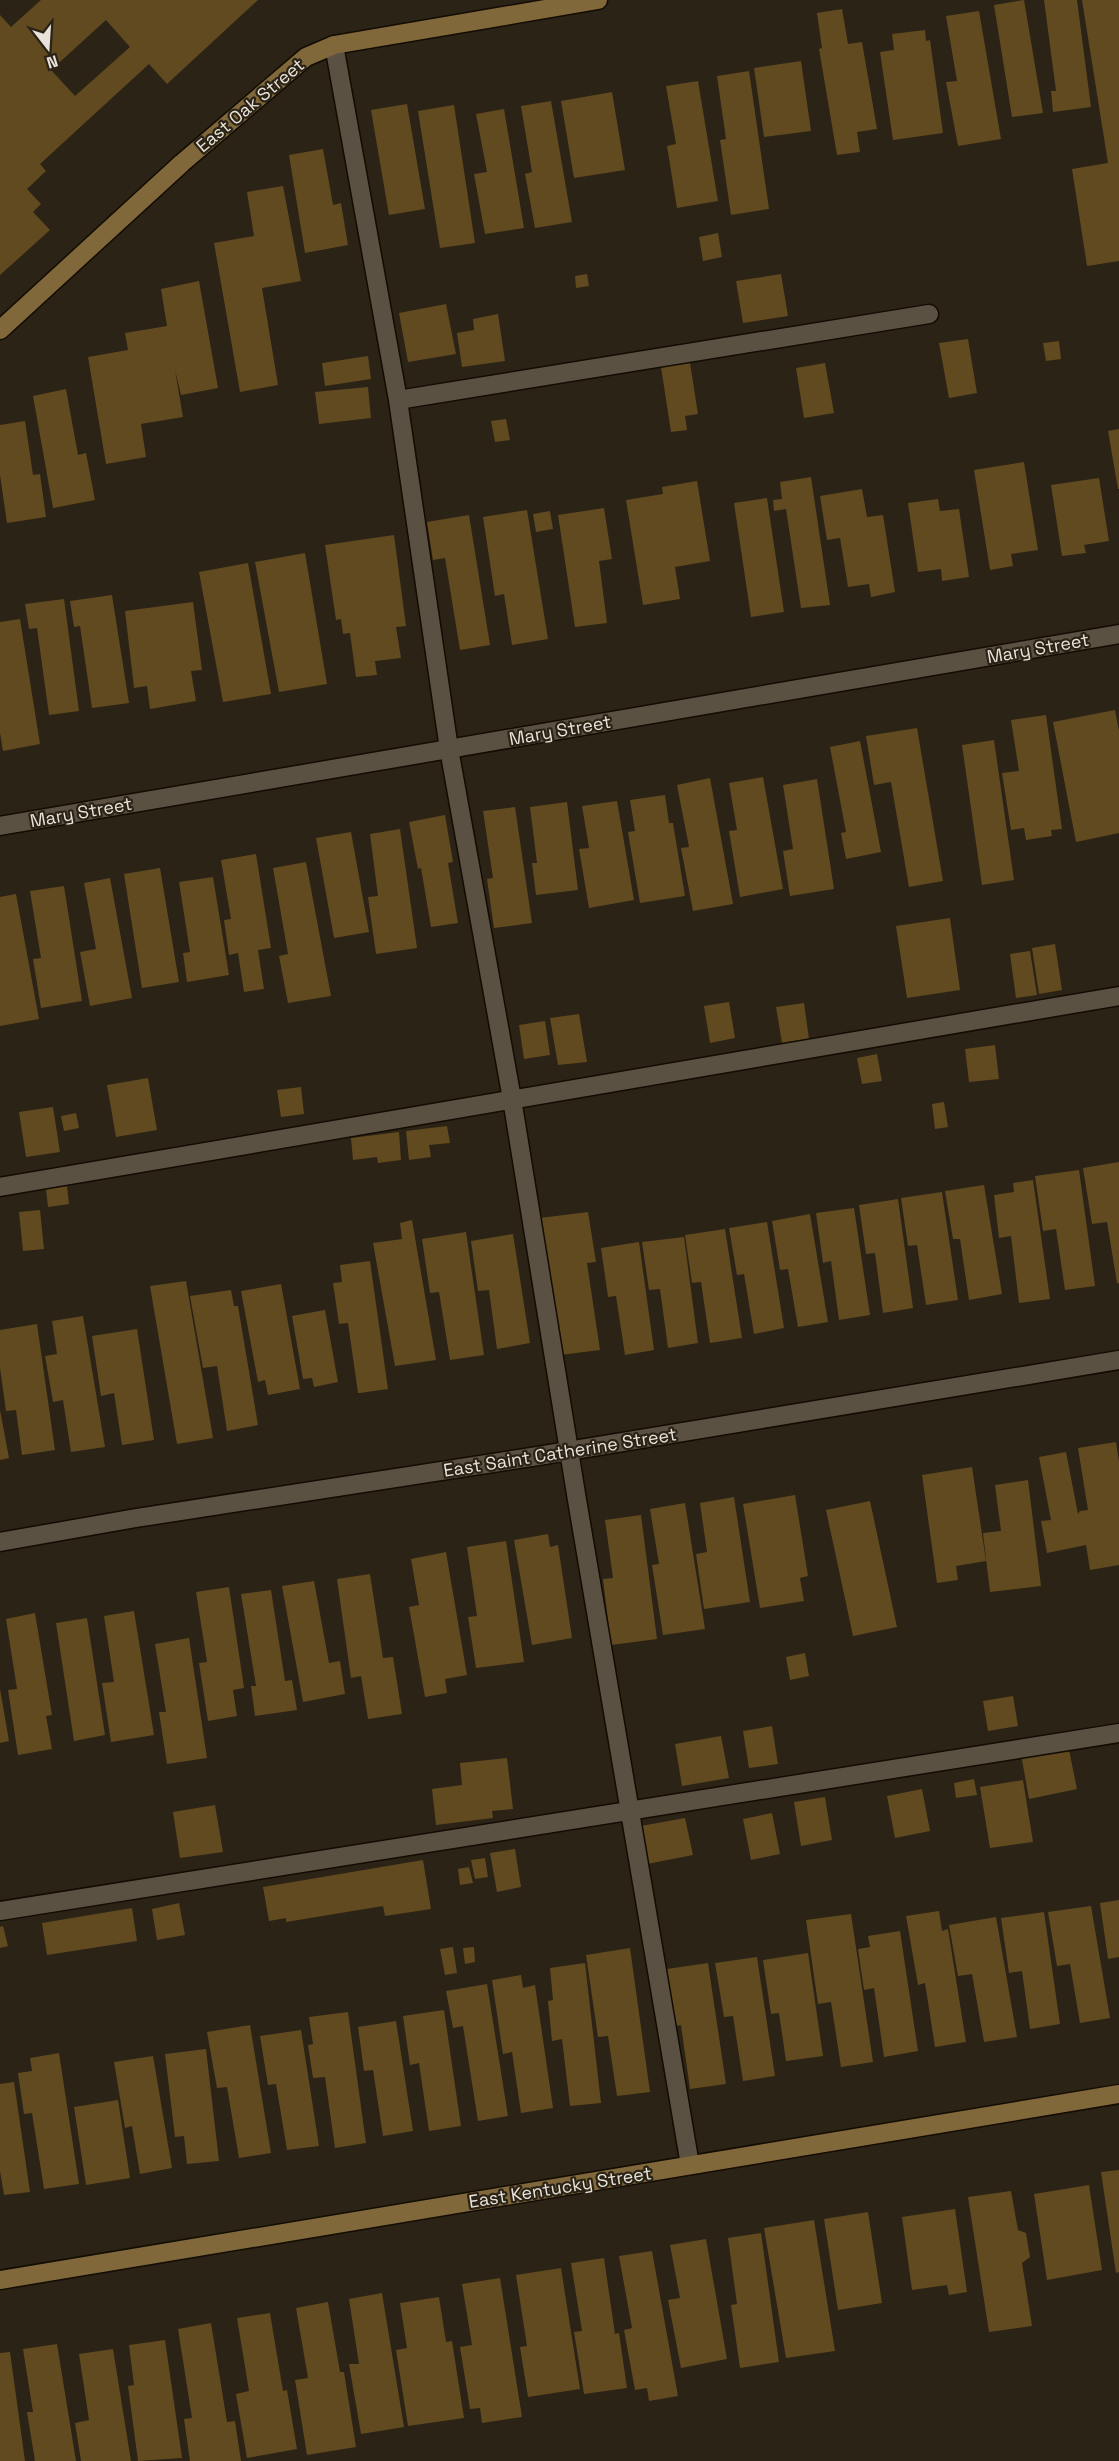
<svg xmlns="http://www.w3.org/2000/svg" width="1119" height="2461" font-family="'Space Grotesk',sans-serif">
<style>
.building{fill:#614a1f;fill-rule:evenodd}
.lines{fill:none;stroke-linecap:round;stroke-linejoin:round}
.lane-casing{stroke:#130c03;stroke-width:21}
.street-casing{stroke:#130c03;stroke-width:21}
.secondary-casing{stroke:#130c03;stroke-width:21}
.lane{stroke:#5a5143;stroke-width:18}
.street{stroke:#5a5143;stroke-width:18}
.secondary{stroke:#80683a;stroke-width:18}
.labels{text-anchor:middle;dominant-baseline:central;stroke-width:4.5;stroke-linejoin:round;paint-order:stroke}
.street-label{font-size:18px;fill:#e8e3da;stroke:#2b2316}
</style>
<rect width="100%" height="100%" fill="#2b2316"/>
<path class="building" d="M41,0H258L167,84L149,64L40,164L46,171L27,189L41,204L33,212L50,230L0,275V15L11,27ZM106,20L130,47L75,96L51,70Z
M1024,0L1043,113L1012,117L994,5Z
M1044,0H1077L1091,107L1053,112L1051,91H1056Z
M1082,0H1119V261L1087,266L1072,169L1108,163Z
M842,9L848,44L862,42L877,129L857,132L860,152L837,155L819,49L822,48L817,13Z
M979,11L1001,139L958,146L946,82L957,81L946,16Z
M925,30L926,41L930,40L943,133L893,140L880,52L894,50L892,34Z
M801,61L811,131L764,137L754,68Z
M749,71L769,209L731,215L720,140L726,139L717,76Z
M698,81L718,201L677,208L667,146L676,144L666,86Z
M612,92L625,170L574,178L561,101Z
M551,101L572,222L535,228L525,174L532,172L521,106Z
M407,104L425,209L389,215L371,110Z
M454,105L475,243L440,248L418,111Z
M504,109L524,228L485,234L474,174L487,172L476,114Z
M323,149L333,205L341,203L348,245L305,253L289,155Z
M283,186L301,281L262,288L278,385L240,392L214,243L254,236L247,192Z
M718,233L722,257L703,261L699,237Z
M587,274L589,286L576,288L575,276Z
M781,274L788,316L743,323L736,281Z
M199,281L218,388L181,395L175,370L183,417L141,424L146,457L106,464L88,357L128,350L125,333L167,326L161,289Z
M446,304L456,354L408,362L399,313Z
M498,314L505,361L462,367L457,333L474,330L473,319Z
M968,339L977,393L949,398L939,343Z
M1059,341L1061,359L1046,361L1043,343Z
M368,356L371,379L325,386L322,363Z
M690,363L698,414L685,416L687,430L671,432L661,367Z
M825,363L834,413L804,418L796,368Z
M368,387L371,418L319,424L315,392Z
M66,389L78,455L86,453L95,500L53,508L33,396Z
M506,419L510,440L495,442L491,421Z
M25,421L33,475L40,474L46,517L7,523L0,475V425Z
M1119,429V489H1118L1108,431Z
M1024,462L1038,550L1011,554L1013,566L990,570L974,470Z
M811,477L830,605L801,608L786,509L774,511L773,500L782,499L780,482Z
M1099,478L1109,541L1084,545L1086,553L1062,556L1051,485Z
M697,481L710,561L675,567L680,599L643,605L626,500L663,494L662,487Z
M862,489L867,517L883,515L895,592L871,597L869,584L848,587L840,538L827,540L820,496Z
M767,498L784,612L751,617L734,503Z
M938,499L940,511L959,509L969,577L942,581L941,569L918,572L908,503Z
M604,508L612,559L599,561L607,623L575,627L558,515Z
M527,510L548,639L512,645L504,594L495,596L483,517Z
M550,511L553,529L536,532L533,514Z
M469,515L490,645L460,650L445,558L433,560L427,522Z
M394,535L406,626L396,627L401,658L375,661L377,675L356,677L350,633L343,634L341,619L336,620L325,545Z
M305,553L327,684L279,692L255,562Z
M248,563L271,694L223,702L199,572Z
M112,595L129,703L92,708L80,626L74,627L70,601Z
M64,599L79,711L49,715L37,628L29,629L25,604Z
M193,602L202,670L191,671L196,701L150,709L147,686L134,688L125,611Z
M20,619L40,744L3,751L0,733V622Z
M1115,710L1119,731V833L1076,842L1053,722Z
M1046,715L1062,829L1051,830L1052,836L1026,840L1024,828L1011,830L1002,773L1019,771L1011,720Z
M917,728L943,881L909,887L891,782L874,785L866,736Z
M994,740L1014,880L982,885L962,745Z
M860,741L881,852L846,859L841,833L846,832L830,747Z
M763,777L783,889L740,897L729,831L737,830L729,783Z
M710,778L733,904L693,911L681,848L689,847L677,785Z
M817,779L834,889L790,896L783,851L793,849L783,785Z
M665,795L669,823H673L685,896L640,903L628,832L635,831L630,800Z
M617,801L634,900L589,908L579,849L589,848L582,806Z
M567,802L578,890L536,895L532,863H537L530,807Z
M515,807L532,923L494,928L487,879L493,878L483,811Z
M445,815L453,862L448,863L458,923L431,927L421,868L418,869L409,822Z
M400,829L417,948L376,954L368,897L378,896L370,834Z
M351,832L369,932L334,938L316,838Z
M256,854L271,948L258,950L264,989L244,992L238,953L229,955L224,920L231,919L221,860Z
M306,862L331,996L288,1003L279,956L288,954L273,868Z
M160,868L179,982L142,988L124,874Z
M213,877L229,975L187,982L183,953L190,952L179,882Z
M110,878L132,998L90,1006L80,952L96,949L84,883Z
M64,886L82,1001L41,1008L33,959L41,958L30,891Z
M16,894L39,1019L0,1026V897Z
M950,918L960,990L907,998L896,926Z
M1055,944L1062,990L1039,994L1032,948Z
M1030,951L1037,995L1016,998L1010,954Z
M729,1002L735,1038L710,1043L704,1006Z
M804,1003L809,1039L782,1043L776,1007Z
M579,1014L587,1062L558,1065L550,1018Z
M545,1021L550,1055L524,1059L519,1025Z
M995,1045L999,1079L969,1082L965,1049Z
M877,1054L882,1081L862,1084L857,1058Z
M148,1078L157,1130L116,1137L107,1085Z
M301,1087L304,1114L281,1117L277,1090Z
M944,1102L948,1127L935,1129L932,1104Z
M53,1107L60,1152L26,1157L19,1112Z
M76,1113L79,1128L64,1131L61,1116Z
M447,1126L450,1143L429,1145L431,1157L409,1160L406,1131Z
M399,1132L401,1160L378,1163L377,1157L353,1160L351,1138Z
M1119,1162V1283H1117L1107,1222L1092,1224L1083,1168Z
M1079,1170L1095,1286L1065,1290L1056,1229L1043,1231L1035,1176Z
M1033,1180L1050,1299L1019,1303L1011,1236L999,1238L994,1195L1014,1192L1013,1183Z
M984,1185L1002,1294L969,1300L960,1239H953L945,1191Z
M67,1186L69,1204L48,1207L46,1189Z
M942,1192L958,1300L926,1305L917,1245L908,1246L901,1198Z
M898,1199L913,1308L883,1313L875,1253L866,1254L859,1205Z
M854,1208L870,1315L839,1320L831,1261L823,1263L816,1213Z
M40,1210L44,1249L23,1251L19,1212Z
M588,1212L596,1262L587,1263L600,1350L560,1355L540,1218Z
M810,1214L828,1322L798,1327L788,1269L780,1270L772,1221Z
M412,1220L436,1360L395,1366L373,1243L402,1239L400,1223Z
M767,1222L784,1328L754,1334L744,1274L737,1275L729,1228Z
M725,1229L742,1338L710,1343L701,1282L692,1283L685,1235Z
M466,1232L484,1355L450,1360L439,1292L430,1293L422,1239Z
M513,1234L530,1343L497,1349L489,1290L478,1291L471,1241Z
M684,1237L698,1343L668,1348L660,1289L649,1290L642,1242Z
M639,1242L654,1350L625,1355L616,1296L608,1297L601,1248Z
M370,1261L388,1389L360,1393H358L348,1323L339,1324L333,1283L342,1282L340,1265Z
M186,1281L213,1438L177,1444L150,1286Z
M281,1284L300,1389L268,1395L265,1380L258,1382L241,1291Z
M231,1290L234,1306H238L258,1425L227,1431L217,1366L203,1368L190,1296Z
M325,1310L338,1382L314,1387L312,1378L303,1379L292,1316Z
M83,1316L105,1447L71,1452L63,1400L53,1402L45,1356L57,1354L52,1321Z
M37,1324L55,1450L22,1455L16,1410L6,1411L0,1368V1330Z
M137,1329L154,1440L122,1445L114,1393L101,1396L92,1336Z
M0,1410L9,1458L0,1460Z
M1116,1442L1119,1462V1565L1090,1570L1086,1545L1047,1553L1041,1521L1051,1520L1039,1457L1066,1452L1078,1514L1080,1511L1088,1510L1078,1448Z
M972,1467L986,1561L956,1566L958,1580L937,1583L922,1475Z
M1028,1480L1041,1586L990,1592L983,1533L1001,1531L995,1485Z
M795,1495L808,1576L800,1578L804,1601L760,1608L743,1504Z
M734,1497L750,1602L704,1609L696,1554L707,1552L700,1503Z
M870,1501L897,1627L853,1636L826,1510Z
M685,1503L705,1629L663,1635L652,1565L659,1564L650,1509Z
M641,1515L657,1639L611,1645L603,1579L613,1578L605,1520Z
M548,1534L550,1547L558,1545L572,1638L532,1645L514,1540Z
M506,1541L524,1662L476,1668L468,1617L477,1616L467,1547Z
M446,1552L467,1675L445,1679L447,1693L425,1697L409,1607L419,1605L411,1559Z
M370,1574L383,1658L393,1657L402,1714L368,1719L361,1676L351,1678L337,1579Z
M314,1581L329,1663L340,1661L345,1694L303,1702L282,1586Z
M229,1587L244,1688L233,1690L237,1716L208,1721L199,1663L207,1662L196,1592Z
M271,1590L285,1681L292,1680L297,1710L255,1716L251,1686H256L241,1594Z
M134,1611L154,1735L111,1742L102,1683L114,1682L104,1616Z
M35,1613L52,1715L46,1716L52,1749L18,1755L8,1690L17,1689L6,1619Z
M87,1618L105,1735L74,1741L56,1623Z
M189,1638L207,1758L167,1764L159,1712H166L155,1644Z
M805,1653L809,1676L790,1680L786,1657Z
M0,1689L9,1741L0,1743Z
M1013,1696L1018,1726L988,1731L983,1701Z
M772,1726L778,1764L749,1768L743,1731Z
M721,1736L729,1778L682,1786L675,1744Z
M1068,1745L1077,1789L1029,1799L1021,1754Z
M507,1758L513,1809L492,1811L493,1818L436,1825L432,1789L462,1785L460,1763Z
M974,1779L977,1795L956,1798L954,1783Z
M1023,1780L1033,1842L990,1848L980,1787Z
M922,1789L930,1831L895,1838L887,1796Z
M825,1797L832,1840L801,1846L794,1802Z
M215,1805L223,1852L180,1858L173,1812Z
M772,1813L780,1854L751,1860L743,1819Z
M685,1818L693,1855L647,1864L641,1826Z
M515,1849L521,1887L497,1892L490,1853Z
M485,1858L488,1877L475,1879L471,1860Z
M423,1860L431,1909L385,1916L383,1906L286,1922V1918L269,1921L263,1887Z
M469,1867L473,1883L460,1885L458,1869Z
M1119,1900V1957L1108,1959L1100,1903Z
M179,1903L185,1935L157,1940L152,1909Z
M1091,1906L1110,2018L1080,2023L1070,1964L1057,1966L1048,1912Z
M132,1908L137,1941L47,1955L42,1923Z
M939,1911L942,1931L948,1929L966,2042L935,2047L925,1983L918,1985L906,1916Z
M1044,1912L1060,2024L1030,2029L1022,1971L1009,1973L1001,1918Z
M851,1914L873,2062L841,2067L831,2002L818,2004L806,1920Z
M996,1917L1017,2037L984,2042L972,1974L958,1976L949,1925Z
M3,1926L8,1946L0,1948V1927Z
M900,1931L918,2051L884,2057L874,1988L864,1990L858,1949L870,1947L868,1936Z
M453,1947L457,1973L445,1975L440,1949Z
M474,1947L475,1962L465,1964L463,1948Z
M630,1948L650,2092L617,2096L608,2036L598,2037L586,1955Z
M808,1953L823,2056L786,2061L779,2013L771,2014L763,1960Z
M757,1957L775,2076L743,2081L733,2016L724,2017L715,1963Z
M585,1963L601,2103L570,2106L562,2039L552,2041L548,2001L553,2000L550,1968Z
M708,1963L726,2084L690,2089L681,2025L669,2027L660,1970Z
M521,1975L523,1988L535,1985L553,2108L521,2113L512,2052L503,2054L492,1980Z
M487,1984L508,2116L478,2121L463,2026L453,2028L446,1991Z
M444,2010L461,2126L429,2131L419,2063L410,2065L403,2016Z
M348,2012L366,2143L335,2148L325,2077L313,2078L308,2045L313,2044L309,2017Z
M396,2021L413,2131L383,2136L373,2070L364,2071L358,2027Z
M250,2025L271,2153L239,2158L227,2087L217,2088L207,2032Z
M301,2030L319,2146L287,2150L276,2084L268,2085L260,2036Z
M206,2049L219,2161L187,2164L184,2136L175,2137L165,2054Z
M59,2053L79,2184L44,2189L32,2113L24,2114L18,2073L32,2071L30,2058Z
M153,2056L172,2168L140,2174L132,2126L125,2128L114,2062Z
M14,2082L30,2192L4,2195L0,2171V2084Z
M118,2100L130,2178L86,2185L74,2107Z
M1119,2170V2272L1116,2273L1101,2172Z
M1089,2185L1102,2270L1047,2280L1034,2194Z
M1011,2191L1018,2230L1026,2233L1030,2257L1022,2263L1032,2326L989,2332L968,2197Z
M955,2209L967,2292L949,2295L947,2285L912,2290L902,2217Z
M868,2212L882,2303L838,2310L824,2219Z
M814,2220L835,2351L786,2358L764,2228Z
M761,2233L779,2362L740,2368L731,2305L737,2304L728,2238Z
M706,2239L727,2359L681,2368L668,2300L680,2298L670,2245Z
M652,2251L678,2396L649,2401L647,2388L635,2390L624,2330L632,2328L619,2256Z
M604,2258L615,2334L619,2333L627,2388L584,2394L574,2332L582,2331L571,2263Z
M561,2268L580,2389L528,2397L520,2347L527,2346L516,2275Z
M500,2278L522,2417L482,2423L480,2408L470,2409L460,2347L472,2345L462,2284Z
M382,2293L404,2427L361,2434L349,2364H359L349,2299Z
M439,2297L446,2342L452,2341L464,2418L408,2426L396,2350L407,2348L400,2303Z
M328,2302L340,2372H344L356,2447L307,2455L295,2380L308,2378L296,2308Z
M270,2313L283,2391L287,2390L297,2449L247,2458L236,2394L249,2391L237,2318Z
M211,2323L227,2422L235,2421L241,2461H190L184,2419L192,2418L178,2329Z
M165,2340L182,2458L138,2461L128,2386L134,2385L129,2345Z
M57,2344L76,2461H35L27,2412H33L23,2349Z
M113,2349L131,2461H81L75,2423L89,2420L79,2354Z
M10,2352L25,2461H0V2353Z"/>
<g class="lines">
<defs>
<path id="lane" d="M334,45L398,400L929,314
M398,400L449,749L512,1099L577,1500L690,2165
M0,1187L1119,996
M0,1911L1119,1733"/>
<path id="street" d="M0,826L1119,634
M0,1542L136,1518L538,1456L1119,1360"/>
<path id="secondary" d="M0,330L182,163L306,57L334,45L598,0
M0,2280L1119,2094"/>
</defs>
<use href="#lane" class="lane-casing"/>
<use href="#street" class="street-casing"/>
<use href="#secondary" class="secondary-casing"/>
<use href="#lane" class="lane"/>
<use href="#street" class="street"/>
<use href="#secondary" class="secondary"/>
</g>
<g class="labels">
<g class="street-label">
<text transform="translate(250 105) rotate(-40)">East Oak Street</text>
<text transform="translate(1038 648) rotate(-10)">Mary Street</text>
<text transform="translate(560 730) rotate(-10)">Mary Street</text>
<text transform="translate(81 812) rotate(-10)">Mary Street</text>
<text transform="translate(560 1452) rotate(-9)">East Saint Catherine Street</text>
<text transform="translate(560 2187) rotate(-9)">East Kentucky Street</text>
</g>
</g>
<g transform="translate(48 48) rotate(163)" stroke="#2b2316" stroke-width="4.5" paint-order="stroke">
<path d="M0-4.5L10 22L0 15L-10 22Z" fill="#e8e3da"/>
<text y="-9" font-size="16" font-weight="bold" text-anchor="middle" fill="#e8e3da">N</text>
</g>
</svg>
